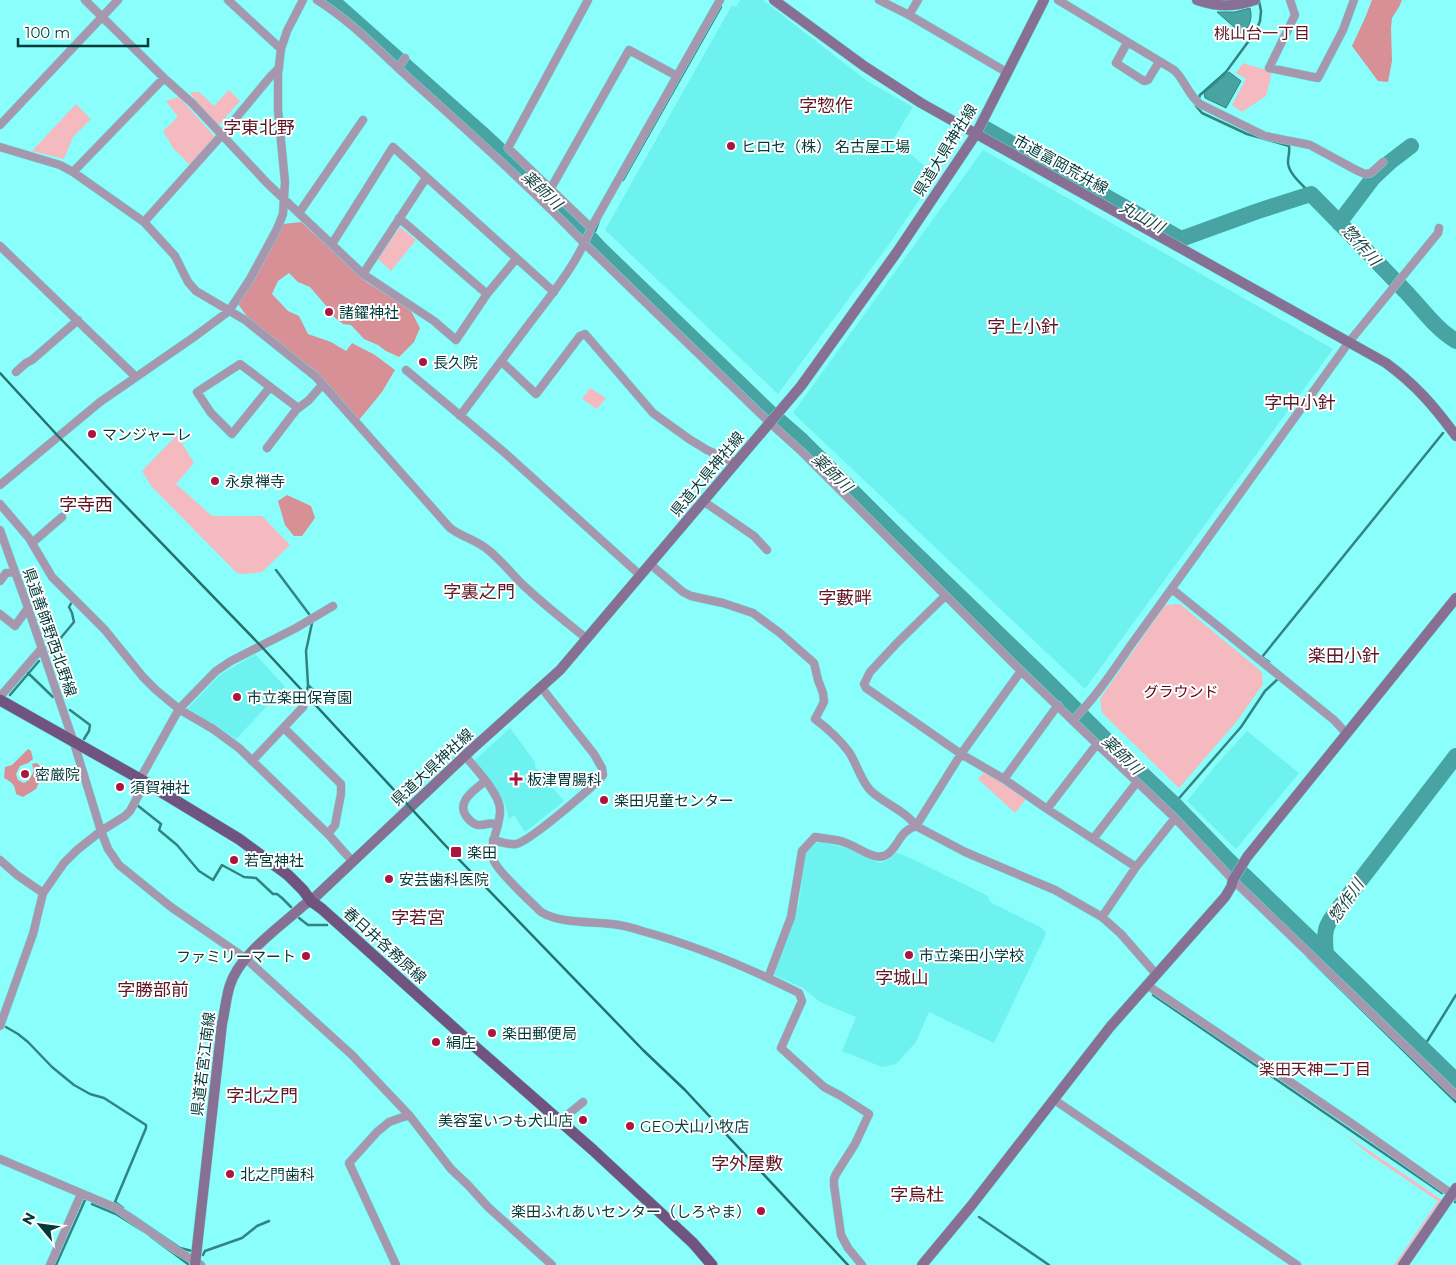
<svg xmlns="http://www.w3.org/2000/svg" width="1456" height="1265" font-family="Montserrat,'Noto Sans JP',sans-serif">
<style>
.built{fill:#6ef2ef}
.green{fill:#f5babf}
.forest{fill:#d89097}
.water{fill:#47a4a2;stroke:#328482}
.lines{fill:none;stroke-linecap:round;stroke-linejoin:round}
.stream{stroke:#328482;stroke-width:2.5}
.river{stroke:#47a4a2;stroke-width:16}
.street-casing{stroke:#70dbd8;stroke-width:9}
.secondary-casing{stroke:#70dbd8;stroke-width:11}
.primary-casing{stroke:#70dbd8;stroke-width:12}
.street{stroke:#a697af;stroke-width:8}
.secondary{stroke:#877093;stroke-width:10}
.primary{stroke:#70547f;stroke-width:11}
.rail{stroke:#26706f;stroke-width:2.5}
.poi-dot{fill:#ab163f;stroke:#fff;stroke-width:2}
.labels{text-anchor:middle;dominant-baseline:central;stroke-width:4;stroke-linejoin:round;paint-order:stroke}
.poi-label{font-size:15px;fill:#003a39;stroke:#fff;text-anchor:start}
.street-label{font-size:15px;fill:#003a39;stroke:#fff}
.park-label{font-size:15px;fill:#57001a;stroke:#fff}
.neighbourhood-label{font-size:16px;fill:#5d1825;stroke:#fff}
.water-label{font-size:16px;font-style:italic;fill:#1c4746;stroke:#fff}
.quarter-label{font-size:18px;fill:#5d1825;stroke:#fff}
</style>
<rect width="100%" height="100%" fill="#89fefb"/>
<path class="built" d="M740,0H763L867,81L913,107L893,140L936,175L890,243L778,394L605,230L732,5L736,7Z
M983,150L1333,349L1085,689L793,413Z
M255,654L285,687L236,739L188,708L220,675Z
M510,728L535,762V767L564,801L525,832L514,815L509,819L505,805L497,791L474,761Z
M1247,731L1299,773L1236,849L1187,801L1216,765Z
M823,842L846,848L880,863L890,859L896,853L904,855L988,896L990,902L1042,928L1046,934L994,1043L929,1012L916,1042L896,1064L882,1067L842,1051L856,1017L820,1002L803,988L774,975L799,903L805,854L809,847L815,843Z"/>
<path class="green" d="M1243,63L1272,72L1266,96L1242,112L1232,105L1246,79L1236,73Z
M229,90L240,101L218,126L196,102L190,92H199L214,106Z
M179,97L216,138L190,165L173,148L163,131L178,117L166,101Z
M76,104L91,119L73,137L64,159L32,151Z
M400,227L416,240L391,271L378,259Z
M590,388L606,398L597,409L582,399Z
M177,435L194,463L176,484L212,516H262L290,545L262,572L244,574L237,573L152,487L142,471Z
M1180,604L1262,672L1263,684L1237,721L1179,788L1102,713L1100,699L1165,605Z
M986,770L1026,799L1015,813L978,779Z
M1219,1049L1442,1200L1398,1265H1394L1438,1201L1370,1155L1347,1136Z"/>
<path class="forest" d="M1372,0H1402L1399,7L1392,18L1391,28L1392,61L1388,82L1378,81L1352,46L1365,18Z
M301,222L368,283L410,309L420,328L414,342L399,357L386,351L378,345L364,339L351,325L343,324L333,316L328,308L310,287L298,282L289,273L278,281L272,294L288,311L299,316L308,334L331,342L346,351L352,343L375,355L395,370L382,392L359,420L313,371L249,319L238,304L268,254L283,224Z
M287,495L311,506L315,518L302,536H294L285,525L278,501Z
M28,749L31,751L33,759L28,763L20,766L16,774L18,780L24,783L29,780L34,771L32,764L37,763L42,768L43,773L36,789L23,797L16,794C15,785 12,782 4,778L5,767L12,765Z"/>
<path class="water" d="M1250,8C1253,19 1249,26 1243,35L1217,12H1235Z
M1229,72L1241,81L1226,108L1205,98L1204,93Z"/>
<g class="lines">
<path class="stream" d="M1259,1L1261,11L1260,21L1256,31L1226,72L1200,95L1196,106L1202,113L1247,134L1289,146C1290,152 1288,157 1288,162C1288,174 1304,186 1311,194
M623,180L721,7
M595,231L599,221
M592,241L593,240
M276,570L309,614
M312,623L306,651L308,685L315,692
M49,652L74,622L72,613L69,607L73,600
M1269,662L1262,657L1443,433
M28,673L53,697
M307,691L308,685
M10,695L39,661
M70,710L90,725L89,731L84,739
M1174,804L1241,727L1265,691L1280,677
M137,805L161,824L159,830L177,845L199,871L213,880L222,865L244,877L256,878L273,894H277L282,898L291,907
M299,918L308,925H327
M1308,957L1456,1102
M1153,995L1442,1193
M6,1027L18,1034L28,1042L52,1067L74,1085L90,1094L104,1098L146,1125V1128L115,1202L123,1208
M1423,1048L1456,995
M1455,1202H1456
M92,1204L116,1214L143,1231
M129,1213L180,1248L192,1251
M979,1217L1049,1265
M150,1236L188,1264
M203,1255L205,1251L242,1238L257,1226L269,1221
M56,1265L85,1200"/>
<path class="river" d="M331,0L482,134L537,185L575,222L599,248L769,412L800,439L898,537L1044,678L1105,739L1174,804L1228,860L1326,954
M984,128L1181,239L1258,211L1311,194C1344,227 1375,260 1407,293C1423,310 1436,329 1456,341
M1339,223L1373,178L1390,162L1411,146
M1456,756L1342,904C1326,925 1323,927 1326,954L1456,1081"/>
<defs>
<path id="street" d="M85,0L164,78L192,103L267,183L363,274L434,321L456,340L487,294L516,259
M228,0L281,49
M317,0C351,21 380,52 410,79C469,132 529,186 585,244L770,423L801,451L1021,671L1097,744L1175,818L1233,880L1456,1095
M879,0L909,15L1008,73
M1058,0L1174,70C1185,80 1188,95 1200,104L1265,136L1310,145L1356,170L1365,174L1371,173L1383,162
M1290,0L1295,15L1269,68L1318,78L1343,30L1354,0
M909,15L918,0
M1127,43L1116,63L1144,81L1148,80L1159,62
M398,68L405,58
M0,125L118,0
M0,147L60,165L73,172L144,222L175,256L188,282L196,291L245,320L316,377L450,528C462,537 476,540 487,549C500,559 510,572 522,584C543,604 565,621 587,639
M508,148L588,0
M509,149L591,228
M73,172L164,78
M551,188L629,50L677,76
M299,213L363,120
M399,218L487,294
M144,222L221,136L270,77L279,68
M332,244L393,147L554,292
M0,246L136,377
M363,274L426,178
M501,361L536,394L580,336L585,334L653,413L689,439L707,450L736,463
M406,370L505,453L640,575
M16,372L26,363L32,360L78,320
M270,387L232,434L211,413L197,392L240,364L298,408
M460,416C483,385 506,355 529,324C552,294 577,264 591,228L720,0
M267,448L296,410L309,400L322,385
M0,485L100,402L194,337L229,311L250,279L277,229L283,214L285,182L278,110V74L281,49L287,31L303,0
M703,501L754,536L767,550
M0,504L29,538L52,577L105,630L143,677L156,690L179,709L213,729L239,748L328,834L353,862
M0,530L28,608L74,743L101,831L108,849L119,865L171,907L245,958L352,1055L409,1115L451,1169L468,1185L488,1207L552,1265
M32,543L62,517
M650,564L683,592L691,596L723,603L753,613L780,633L814,663L818,680L823,693L824,702L815,719C827,728 840,740 849,752C857,764 860,779 870,790C884,804 905,810 916,826L965,852L1055,890L1102,917L1121,934L1156,974
M0,581L6,573L15,572
M1172,589L1334,720L1347,734
M945,596L897,643L870,672L864,684L866,688L961,754L1021,671
M0,614L15,626L28,608
M0,697L42,648
M1073,720C1096,697 1113,671 1131,645L1349,342L1438,233L1439,228
M284,728L341,784V794L335,825L328,834
M465,756C476,769 501,795 500,811C500,828 488,844 494,861C498,872 531,902 541,912C561,924 590,921 612,924C622,925 633,928 642,931C694,945 751,969 799,993L802,1001L781,1048L824,1087L841,1096L869,1114L855,1144L836,1174L834,1179V1185L841,1235L848,1248L862,1265
M252,761L303,707
M140,779L179,709L216,671L231,661L296,628L333,606
M1004,779L1058,705
M485,781C475,790 456,801 466,816C469,820 473,824 478,825C486,826 489,821 498,825
M1047,809L1097,744
M1093,839L1137,782
M493,840C500,842 509,845 516,844C529,842 593,787 603,775L602,768L594,754L541,687
M0,860L17,875L43,893
M1102,917L1136,867L1175,818
M768,978L791,917L802,851L815,837C825,839 837,839 846,843C859,847 877,864 889,853C900,843 900,831 916,826L961,754L1004,779L1047,809L1136,867
M1147,985L1354,1125L1456,1197
M0,1026L33,934L43,893L64,863L77,850L101,831L125,816L130,811L145,783
M1053,1099L1297,1265
M560,1121L583,1102
M0,1159L116,1208L176,1250L201,1265
M50,1265L81,1194
M396,1265L349,1163L377,1132L389,1122L409,1115"/>
<path id="secondary" d="M774,0L864,66L921,103L1386,363C1416,385 1434,406 1456,436
M1197,0C1218,7 1234,7 1255,0
M195,1265L222,1024C225,1011 226,997 230,985C240,954 280,927 304,905L311,901L471,750L560,670L801,386L897,252L976,134L1044,0
M922,1265L971,1206L1110,1027L1225,897L1231,887L1233,880L1247,857L1456,598
M1403,1265L1456,1188"/>
<path id="primary" d="M0,700L140,779L239,839L288,875L303,890L311,901L322,909L464,1037L593,1150L693,1243L712,1265"/>
</defs>
<use href="#street" class="street-casing"/>
<use href="#secondary" class="secondary-casing"/>
<use href="#primary" class="primary-casing"/>
<use href="#street" class="street"/>
<use href="#secondary" class="secondary"/>
<use href="#primary" class="primary"/>
<path class="rail" d="M0,373L58,436L260,645L444,844L643,1050L685,1090L848,1265"/>
</g>
<g class="poi-dot">
<circle cx="731" cy="146" r="5"/>
<circle cx="329" cy="312" r="5"/>
<circle cx="423" cy="362" r="5"/>
<circle cx="92" cy="434" r="5"/>
<circle cx="215" cy="481" r="5"/>
<circle cx="237" cy="697" r="5"/>
<circle cx="25" cy="774" r="5"/>
<path d="M513.5 771.5h5v5h5v5h-5v5h-5v-5h-5v-5h5z"/>
<circle cx="120" cy="787" r="5"/>
<circle cx="604" cy="800" r="5"/>
<rect x="450" y="846" width="12" height="12" rx="2.5"/>
<circle cx="234" cy="860" r="5"/>
<circle cx="389" cy="879" r="5"/>
<circle cx="909" cy="955" r="5"/>
<circle cx="306" cy="956" r="5"/>
<circle cx="492" cy="1033" r="5"/>
<circle cx="436" cy="1042" r="5"/>
<circle cx="583" cy="1120" r="5"/>
<circle cx="630" cy="1126" r="5"/>
<circle cx="230" cy="1174" r="5"/>
<circle cx="761" cy="1211" r="5"/>
</g>
<g class="labels">
<g class="poi-label">
<text x="741" y="146">ヒロセ（株） 名古屋工場</text>
<text x="339" y="312">諸鑃神社</text>
<text x="433" y="362">長久院</text>
<text x="102" y="434">マンジャーレ</text>
<text x="225" y="481">永泉禅寺</text>
<text x="247" y="697">市立楽田保育園</text>
<text x="35" y="774">密厳院</text>
<text x="527" y="779">板津胃腸科</text>
<text x="130" y="787">須賀神社</text>
<text x="614" y="800">楽田児童センター</text>
<text x="467" y="852">楽田</text>
<text x="244" y="860">若宮神社</text>
<text x="399" y="879">安芸歯科医院</text>
<text x="919" y="955">市立楽田小学校</text>
<text x="296" y="956" text-anchor="end">ファミリーマート</text>
<text x="502" y="1033">楽田郵便局</text>
<text x="446" y="1042">絹庄</text>
<text x="573" y="1120" text-anchor="end">美容室いつも犬山店</text>
<text x="640" y="1126">GEO犬山小牧店</text>
<text x="240" y="1174">北之門歯科</text>
<text x="751" y="1211" text-anchor="end">楽田ふれあいセンター（しろやま）</text>
</g>
<g class="street-label">
<text transform="translate(945 150) rotate(-58)">県道大県神社線</text>
<text transform="translate(1061 164) rotate(29)">市道富岡荒井線</text>
<text transform="translate(707 474) rotate(-50)">県道大県神社線</text>
<text transform="translate(50 632) rotate(71)">県道善師野西北野線</text>
<text transform="translate(432 767) rotate(-43)">県道大県神社線</text>
<text transform="translate(385 945) rotate(42)">春日井各務原線</text>
<text transform="translate(203 1064) rotate(-83)">県道若宮江南線</text>
</g>
<g class="park-label">
<text x="1181" y="691">グラウンド</text>
</g>
<g class="neighbourhood-label">
<text x="1262" y="33">桃山台一丁目</text>
<text x="1315" y="1069">楽田天神二丁目</text>
</g>
<g class="water-label">
<text transform="translate(542 190) rotate(43)">薬師川</text>
<text transform="translate(1142 217) rotate(29)">丸山川</text>
<text transform="translate(1361 245) rotate(48)">惣作川</text>
<text transform="translate(832 473) rotate(44)">薬師川</text>
<text transform="translate(1122 755) rotate(44)">薬師川</text>
<text transform="translate(1346 901) rotate(-55)">惣作川</text>
</g>
<g class="quarter-label">
<text x="826" y="106">字惣作</text>
<text x="259" y="128">字東北野</text>
<text x="1023" y="327">字上小針</text>
<text x="1300" y="403">字中小針</text>
<text x="86" y="505">字寺西</text>
<text x="479" y="592">字裏之門</text>
<text x="845" y="598">字藪畔</text>
<text x="1344" y="656">楽田小針</text>
<text x="418" y="918">字若宮</text>
<text x="902" y="978">字城山</text>
<text x="153" y="990">字勝部前</text>
<text x="262" y="1096">字北之門</text>
<text x="747" y="1164">字外屋敷</text>
<text x="917" y="1195">字烏杜</text>
</g>
</g>
<g transform="translate(40 1225) rotate(299)" stroke="#ffffff" stroke-width="4" paint-order="stroke">
<path d="M0-4L9 19L0 12L-9 19Z" fill="#003a39"/>
<text y="-8" font-size="14" font-weight="bold" text-anchor="middle" fill="#003a39">N</text>
</g>
<path d="M18 38v8h130v-8" fill="none" stroke="#003a39" stroke-width="2.5"/>
<text x="25" y="38" font-size="15" fill="#003a39" stroke="#ffffff" stroke-width="4" paint-order="stroke">100 m</text>
</svg>
